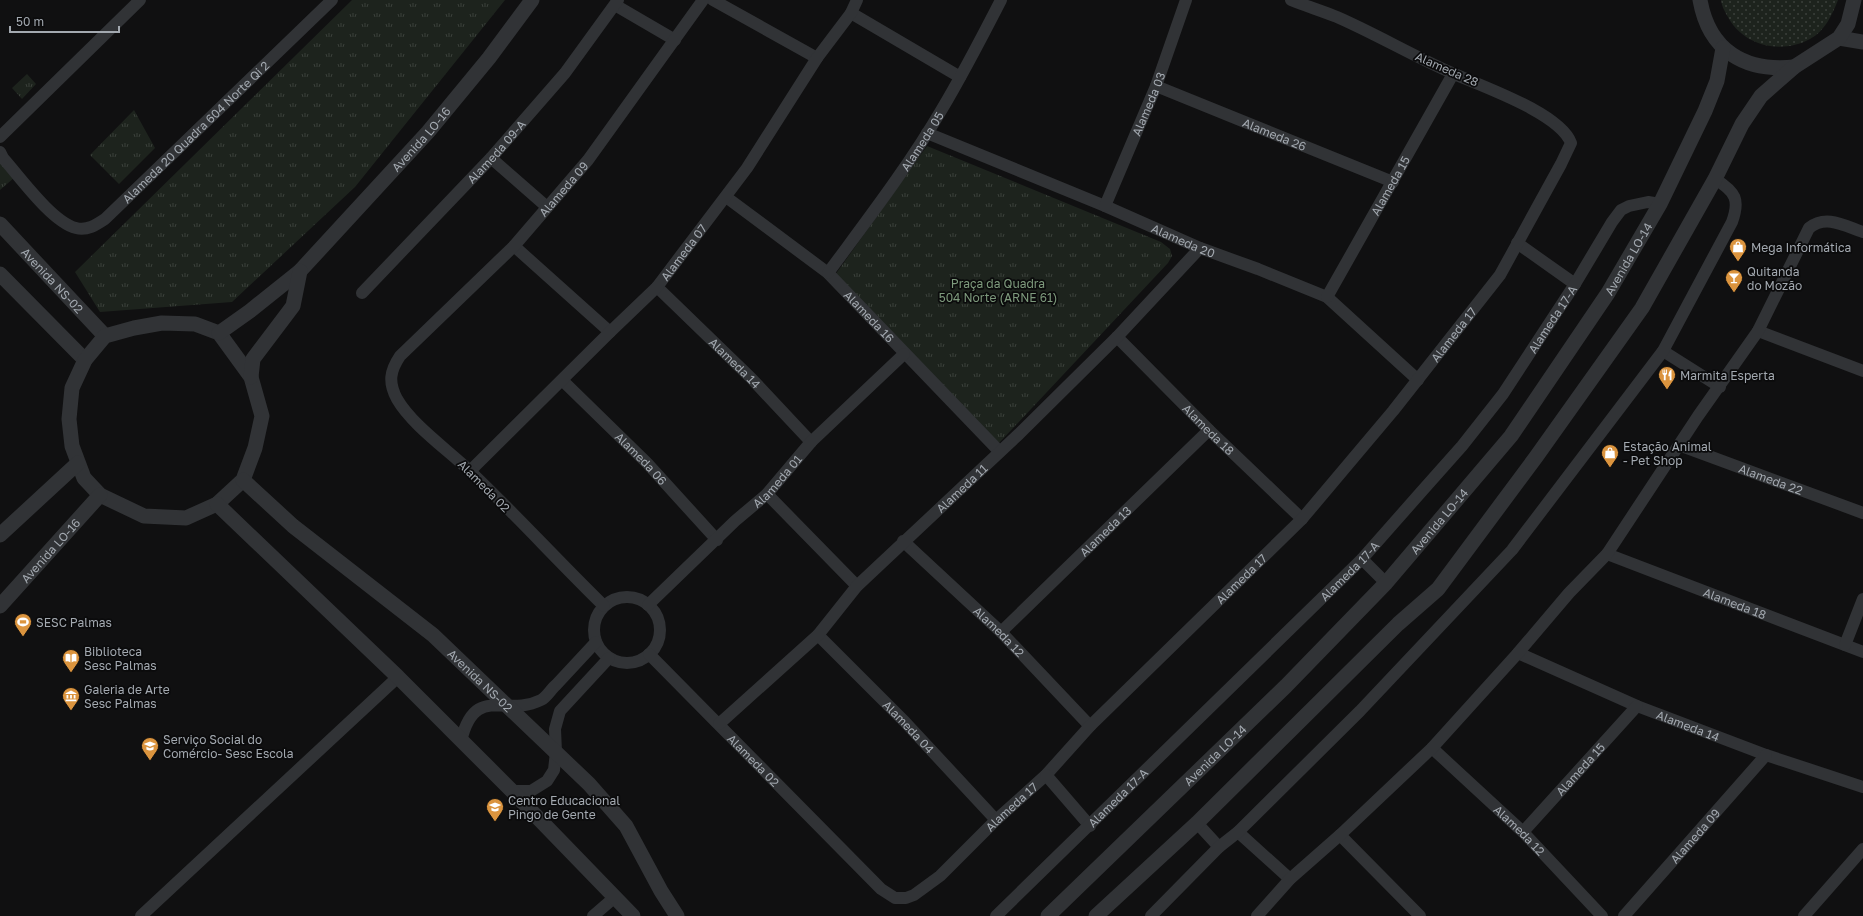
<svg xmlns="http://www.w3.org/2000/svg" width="1863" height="916" font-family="'Golos Text',sans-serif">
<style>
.grass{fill:url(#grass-dots)}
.park{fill:url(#park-tufts)}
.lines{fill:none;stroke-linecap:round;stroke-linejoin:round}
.minor{stroke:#313336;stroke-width:12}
.tertiary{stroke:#313336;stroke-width:15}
.labels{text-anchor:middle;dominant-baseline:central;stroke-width:3.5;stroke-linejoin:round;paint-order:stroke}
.street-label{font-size:12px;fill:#a3a9b0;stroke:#0b0b0c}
.poi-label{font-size:12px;fill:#a3a9b0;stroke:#0b0b0c;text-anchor:start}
.park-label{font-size:12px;fill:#7d997c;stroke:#0b0b0c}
</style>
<defs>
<pattern id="grass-dots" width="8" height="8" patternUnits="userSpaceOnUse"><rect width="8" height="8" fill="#1d231d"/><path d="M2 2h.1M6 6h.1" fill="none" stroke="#3b403b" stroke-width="1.8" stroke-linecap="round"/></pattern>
<pattern id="park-tufts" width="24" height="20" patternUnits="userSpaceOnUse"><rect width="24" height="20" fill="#1d231d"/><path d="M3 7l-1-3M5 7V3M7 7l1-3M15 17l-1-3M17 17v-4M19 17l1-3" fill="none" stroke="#3b403b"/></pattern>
</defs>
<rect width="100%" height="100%" fill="#101011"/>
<path class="grass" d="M1721,0H1838C1832,15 1825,31 1810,39C1782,54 1746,47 1729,19C1726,13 1722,8 1721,0Z"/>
<path class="park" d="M352,0H505L355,187L232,302L100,312L75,272Z
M27,74L36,84L22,99L12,88Z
M134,110L155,148L119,184L90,155Z
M927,146L1161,242L1170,249L1172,256L1168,263L999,443L835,275Z
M0,155L15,177L0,190Z"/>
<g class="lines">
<g class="minor">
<path d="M713,0L817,58"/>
<path d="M615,5L675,40"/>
<path d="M851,13L960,77"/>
<path id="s1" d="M1156,86L1393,182"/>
<path id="s2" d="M927,133L1105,206L1200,248L1258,269L1327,297L1418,380"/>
<path d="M0,137L140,0"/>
<path id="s3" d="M0,152L3,158C20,177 52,222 76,228C87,231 96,225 105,219L332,0"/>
<path d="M491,158L547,207"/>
<path id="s4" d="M726,197L828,273L999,451"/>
<path id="s5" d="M1105,206L1156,86L1186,0"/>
<path d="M1517,243L1575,284"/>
<path d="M514,246L610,332"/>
<path id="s6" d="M828,273C867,220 908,167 942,109C963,74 982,37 1001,0"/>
<path id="s7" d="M657,287L751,378L811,442"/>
<path id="s8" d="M362,293L491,158L565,73L618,0"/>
<path id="s9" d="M1327,297L1453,74"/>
<path d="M1758,331L1863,371"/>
<path id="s10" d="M1117,337L1209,430L1302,519"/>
<path d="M1663,351L1720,387"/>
<path id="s11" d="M563,381L647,463L717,540"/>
<path id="s12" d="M1679,445L1863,513"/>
<path id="s13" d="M470,471L610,332L657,287L747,168L817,58L851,13L857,0"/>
<path d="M767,494L857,586"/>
<path id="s14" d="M903,541L1001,632L1090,726"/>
<path id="s15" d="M1607,554L1863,652"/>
<path d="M1362,559L1386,583"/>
<circle cx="627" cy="630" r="33"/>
<path id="s16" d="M648,605L735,521L767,494L811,442L904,354"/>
<path id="s17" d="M604,606C559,562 516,515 471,472C448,450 412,425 397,399C388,382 390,371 400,356L514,246L588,160L703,0"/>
<path id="s18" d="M1001,632L1209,430"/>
<path id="s19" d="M818,635L905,722L996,820"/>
<path d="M1845,645L1863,599"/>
<path id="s20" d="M1518,653L1637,706L1766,755L1863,787"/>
<path id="s21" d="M649,654L881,889L895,898H906L914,895L940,876L996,820L1046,775L1090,726L1302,519L1393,411L1500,275L1561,164L1571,143C1560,113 1481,86 1452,73C1413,56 1376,34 1337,17C1322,11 1306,6 1291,0"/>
<path id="s22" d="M719,724L818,635L857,586L1019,434L1117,337L1200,248"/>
<path d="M461,741C475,683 505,718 541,700C547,697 551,689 556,685C569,671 583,656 596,642"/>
<path id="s23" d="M1432,748L1523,832L1602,916"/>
<path d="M1046,775L1090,826"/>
<path d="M512,791H531L547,781L554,770L556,752L555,729L560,711L609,658"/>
<path d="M1197,823L1219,847"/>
<path d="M1238,832L1290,879"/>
<path id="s24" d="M1523,832L1637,706"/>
<path d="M1340,835L1420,916"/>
<path d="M141,916L398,677"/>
<path d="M593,916L615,897"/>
<path id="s25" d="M996,916L1362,559L1422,491L1462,446L1503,394L1575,284L1612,222L1621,210L1629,206L1648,202L1660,204"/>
<path d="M1151,916L1219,847L1238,832L1360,711L1512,550L1663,351L1732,222C1740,200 1736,192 1715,179"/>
<path d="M1257,916L1290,879L1340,835L1432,748L1518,653L1569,593L1607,554L1698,416L1758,331L1809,228C1826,214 1845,226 1863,232"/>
<path id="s26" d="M1624,916L1766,755"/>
<path d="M1804,916L1863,849"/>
</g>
<g class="tertiary">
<path d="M1700,0C1709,51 1745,72 1794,67"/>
<path d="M1839,38L1863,42"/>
<path id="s27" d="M0,224L105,336"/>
<path d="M0,274L85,360"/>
<path d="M162,323L195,324L219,333L251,377L262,416L255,448L243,480L217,504L186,518L144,516L100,495L84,478L72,446L69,419L72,388L85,360L105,336L134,328Z"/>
<path id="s28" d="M219,333L250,311L300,271L428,132L489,58L532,0"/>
<path d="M251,377L253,359L293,306L300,271"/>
<path id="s29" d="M243,480L293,526L433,635L589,784L626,826L661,891L677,916"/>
<path d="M217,504L398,677L512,791L633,916"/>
<path d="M0,535L78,463"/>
<path id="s30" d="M0,606L100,495"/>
<path id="s31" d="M1048,916L1286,686L1386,583L1511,436L1608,293L1660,204L1705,111L1717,81L1723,48"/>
<path d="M1096,916L1197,823L1398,624L1438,589L1536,457L1642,308L1715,179L1742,124L1761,96L1794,67L1839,38L1848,24L1854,0"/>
</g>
</g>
<defs>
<symbol id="shop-pin" viewBox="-11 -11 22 30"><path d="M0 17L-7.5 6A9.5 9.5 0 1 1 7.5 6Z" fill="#db943e" stroke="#0b0b0c"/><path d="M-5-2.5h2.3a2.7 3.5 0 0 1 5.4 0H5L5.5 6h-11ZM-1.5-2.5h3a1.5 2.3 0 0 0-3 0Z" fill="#fff"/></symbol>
<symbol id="bar-pin" viewBox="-11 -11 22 30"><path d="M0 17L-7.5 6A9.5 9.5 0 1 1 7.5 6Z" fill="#db943e" stroke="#0b0b0c"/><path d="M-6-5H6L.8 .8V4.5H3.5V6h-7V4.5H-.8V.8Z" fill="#fff"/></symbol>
<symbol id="restaurant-pin" viewBox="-11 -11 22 30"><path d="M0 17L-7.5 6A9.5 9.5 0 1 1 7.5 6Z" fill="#db943e" stroke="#0b0b0c"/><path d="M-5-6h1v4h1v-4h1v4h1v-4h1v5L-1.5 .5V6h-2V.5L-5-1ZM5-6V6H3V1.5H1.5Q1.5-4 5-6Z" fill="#fff"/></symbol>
<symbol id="stadium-pin" viewBox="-11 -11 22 30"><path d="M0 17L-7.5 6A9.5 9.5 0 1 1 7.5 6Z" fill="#db943e" stroke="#0b0b0c"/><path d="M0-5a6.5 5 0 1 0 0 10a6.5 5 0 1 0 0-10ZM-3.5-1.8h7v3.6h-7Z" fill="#fff"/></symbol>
<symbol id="library-pin" viewBox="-11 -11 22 30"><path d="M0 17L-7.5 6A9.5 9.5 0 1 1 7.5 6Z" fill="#db943e" stroke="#0b0b0c"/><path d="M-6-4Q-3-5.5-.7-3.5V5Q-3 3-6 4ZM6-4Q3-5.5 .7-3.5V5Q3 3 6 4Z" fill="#fff"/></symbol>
<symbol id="museum-pin" viewBox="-11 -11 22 30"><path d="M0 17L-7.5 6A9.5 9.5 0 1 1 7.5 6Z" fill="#db943e" stroke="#0b0b0c"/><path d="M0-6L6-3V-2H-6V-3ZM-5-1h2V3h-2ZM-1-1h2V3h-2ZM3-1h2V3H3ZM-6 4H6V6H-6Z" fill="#fff"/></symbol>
<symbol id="school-pin" viewBox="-11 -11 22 30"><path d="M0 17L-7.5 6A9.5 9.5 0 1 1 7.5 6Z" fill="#db943e" stroke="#0b0b0c"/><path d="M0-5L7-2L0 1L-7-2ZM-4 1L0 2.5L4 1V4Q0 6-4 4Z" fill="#fff"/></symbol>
</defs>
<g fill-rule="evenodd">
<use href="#shop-pin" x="1728" y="237" width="20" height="27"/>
<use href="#bar-pin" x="1724" y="268" width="20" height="27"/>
<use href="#restaurant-pin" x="1657" y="365" width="20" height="27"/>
<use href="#shop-pin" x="1600" y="443" width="20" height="27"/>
<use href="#stadium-pin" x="13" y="612" width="20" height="27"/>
<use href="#library-pin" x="61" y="648" width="20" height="27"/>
<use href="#museum-pin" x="61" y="686" width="20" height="27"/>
<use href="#school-pin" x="140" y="736" width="20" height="27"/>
<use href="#school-pin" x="485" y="797" width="20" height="27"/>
</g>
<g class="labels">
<g class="street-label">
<text transform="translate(1447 69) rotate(24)">Alameda 28</text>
<text stroke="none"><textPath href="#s5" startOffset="111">Alameda 03</textPath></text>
<text stroke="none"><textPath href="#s3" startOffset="266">Alameda 20 Quadra 604 Norte Qi 2</textPath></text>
<text stroke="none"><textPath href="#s1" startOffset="128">Alameda 26</textPath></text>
<text stroke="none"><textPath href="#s28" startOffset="281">Avenida LO-16</textPath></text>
<text stroke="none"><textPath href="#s6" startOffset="162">Alameda 05</textPath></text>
<text stroke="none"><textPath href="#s8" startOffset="195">Alameda 09-A</textPath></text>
<text stroke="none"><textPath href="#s9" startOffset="128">Alameda 15</textPath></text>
<text stroke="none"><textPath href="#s17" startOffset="573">Alameda 09</textPath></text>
<text stroke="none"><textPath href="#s2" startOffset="278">Alameda 20</textPath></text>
<text stroke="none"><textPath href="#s13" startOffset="306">Alameda 07</textPath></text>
<text stroke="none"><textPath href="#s31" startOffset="880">Avenida LO-14</textPath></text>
<text stroke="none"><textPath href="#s27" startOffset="77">Avenida NS-02</textPath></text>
<text stroke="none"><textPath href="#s4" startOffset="187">Alameda 16</textPath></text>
<text stroke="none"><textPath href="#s25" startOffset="818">Alameda 17-A</textPath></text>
<text stroke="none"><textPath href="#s21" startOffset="1146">Alameda 17</textPath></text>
<text stroke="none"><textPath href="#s7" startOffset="109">Alameda 14</textPath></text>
<text stroke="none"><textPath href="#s10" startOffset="130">Alameda 18</textPath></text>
<text stroke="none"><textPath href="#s11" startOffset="110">Alameda 06</textPath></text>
<text stroke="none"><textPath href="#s12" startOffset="98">Alameda 22</textPath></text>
<text stroke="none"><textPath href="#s16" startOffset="179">Alameda 01</textPath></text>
<text transform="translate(484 486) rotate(45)">Alameda 02</text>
<text stroke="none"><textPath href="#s22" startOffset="339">Alameda 11</textPath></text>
<text stroke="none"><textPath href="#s31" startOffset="556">Avenida LO-14</textPath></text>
<text stroke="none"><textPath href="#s18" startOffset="145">Alameda 13</textPath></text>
<text stroke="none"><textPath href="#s30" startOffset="75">Avenida LO-16</textPath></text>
<text stroke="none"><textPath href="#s25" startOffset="494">Alameda 17-A</textPath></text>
<text stroke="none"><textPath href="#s21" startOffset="822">Alameda 17</textPath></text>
<text stroke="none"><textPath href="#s15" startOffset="137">Alameda 18</textPath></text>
<text stroke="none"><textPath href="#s14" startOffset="132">Alameda 12</textPath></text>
<text stroke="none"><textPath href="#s29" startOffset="311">Avenida NS-02</textPath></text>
<text stroke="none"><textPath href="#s20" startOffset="185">Alameda 14</textPath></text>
<text stroke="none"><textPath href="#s19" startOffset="129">Alameda 04</textPath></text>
<text stroke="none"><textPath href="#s31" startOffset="232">Avenida LO-14</textPath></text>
<text stroke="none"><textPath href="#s21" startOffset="149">Alameda 02</textPath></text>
<text stroke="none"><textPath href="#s24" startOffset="85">Alameda 15</textPath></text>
<text stroke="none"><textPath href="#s25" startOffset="170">Alameda 17-A</textPath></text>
<text stroke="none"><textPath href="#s21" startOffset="498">Alameda 17</textPath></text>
<text stroke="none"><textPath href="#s23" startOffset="120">Alameda 12</textPath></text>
<text stroke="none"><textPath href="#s26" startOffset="107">Alameda 09</textPath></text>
</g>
<g class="poi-label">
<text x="1751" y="247">Mega Informática</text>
<text x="1747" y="271">Quitanda<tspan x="1747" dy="14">do Mozão</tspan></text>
<text x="1680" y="375">Marmita Esperta</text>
<text x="1623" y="446">Estação Animal<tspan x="1623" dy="14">- Pet Shop</tspan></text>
<text x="36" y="622">SESC Palmas</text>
<text x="84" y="651">Biblioteca<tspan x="84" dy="14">Sesc Palmas</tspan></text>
<text x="84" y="689">Galeria de Arte<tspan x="84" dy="14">Sesc Palmas</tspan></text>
<text x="163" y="739">Serviço Social do<tspan x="163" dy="14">Comércio- Sesc Escola</tspan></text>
<text x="508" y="800">Centro Educacional<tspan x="508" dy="14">Pingo de Gente</tspan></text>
</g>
<g class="park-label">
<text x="998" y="283">Praça da Quadra<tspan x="998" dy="14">504 Norte (ARNE 61)</tspan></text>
</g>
</g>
<path d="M10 26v6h109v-6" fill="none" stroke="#a3a9b0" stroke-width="2"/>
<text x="16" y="26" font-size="12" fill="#a3a9b0" stroke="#0b0b0c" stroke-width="3" paint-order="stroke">50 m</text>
</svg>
